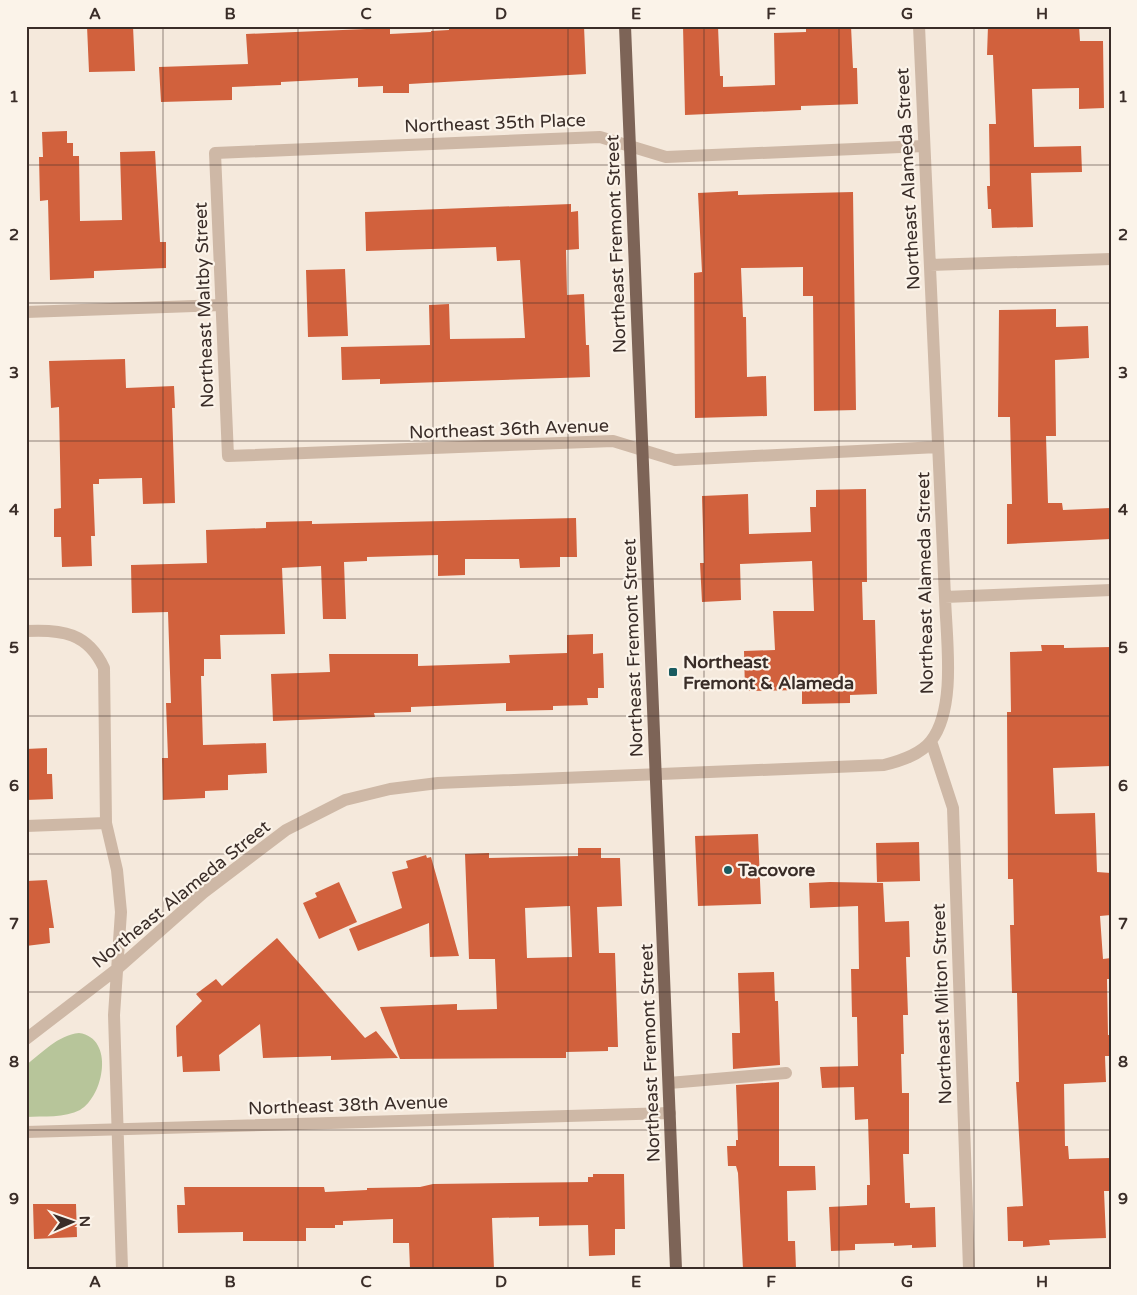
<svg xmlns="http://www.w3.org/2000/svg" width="1137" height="1295" font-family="'Varela Round',sans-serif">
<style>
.green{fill:#b7c59a}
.building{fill:#d1613d;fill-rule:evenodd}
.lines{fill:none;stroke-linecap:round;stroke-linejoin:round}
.minor{stroke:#ceb8a6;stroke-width:12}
.major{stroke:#7d6457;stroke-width:12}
.grid{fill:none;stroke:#3a2d28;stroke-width:1;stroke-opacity:0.55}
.poi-dot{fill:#195b60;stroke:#fbf3e9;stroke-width:2}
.labels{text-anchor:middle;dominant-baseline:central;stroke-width:4.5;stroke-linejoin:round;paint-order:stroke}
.street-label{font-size:18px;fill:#3a2d28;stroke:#fbf3e9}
.poi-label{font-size:18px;font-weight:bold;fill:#3a2d28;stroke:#fbf3e9;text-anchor:start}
.neatline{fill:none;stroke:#3a2d28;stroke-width:2}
.grid-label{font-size:16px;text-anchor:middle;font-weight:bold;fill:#3a2d28}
</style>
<rect width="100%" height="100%" fill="#f5e9dc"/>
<path class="green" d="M79,1033C115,1038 104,1096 80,1110C65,1118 43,1116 26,1117V1065C42,1053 58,1035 79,1033Z"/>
<path class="building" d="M87,26H133L135,71L89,72Z
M449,26H584L586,74L409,84V93H383V86L358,87V78L281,82V85L232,87V100L161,102L159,67L248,64L246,34L390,28V34L431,32V31L449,30Z
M683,26H718L720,76H723V87L775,85L774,33L806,32V26H851L853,68H857L858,104L801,106V110L685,115Z
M988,26H1079L1080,41H1103L1104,108L1079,109V88L1032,89L1034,147L1081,146L1082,172L1031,173L1033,227L992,228L991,209H988L987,186H990L989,124H996L993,55H987Z
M67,131V143H73V156H79L80,221L122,220L120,152L155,151L160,242H166V268L94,271V278L50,280L48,200L40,201L39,157H43L42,132Z
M738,191V195L853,192L856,410L814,411L813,296H803V267L741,268L743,317H746L747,377L766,376L767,416L695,418L694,273L702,272L698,193Z
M571,204V212L578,211L579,249L566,250L567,295L584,294L586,345H589L590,377L380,384V379L342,380L341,347L430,345L429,305L449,304L450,339L525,338L520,260L497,261L496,247L366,251L365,212Z
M345,269L348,336L308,337L306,270Z
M1056,309V327L1088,326L1089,358L1055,360L1056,436H1046L1048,503H1062L1063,510L1111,508V539L1007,544V504H1012L1010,417H998L999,310Z
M125,359L126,388L174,386L175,408H172L175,503L143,504L142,478L99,479V484H93L95,536H91L92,566L62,567L61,537H54V509L61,508L59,407L51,408L49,361Z
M866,489L867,582H862L863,620H875L877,694L850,695V703L802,704V690L745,691L744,651L775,650L773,611H814L812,561L740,564L741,600L702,602L700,563H704L702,496L748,494L749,534L811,532L810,507H816V490Z
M576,518L577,557H560V567L520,568L519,559H465V575L438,576V555L367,557V561L344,562L346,619H323L321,566L282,568L285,634L220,635L221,659H204V676H201L203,745L266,743L267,773L228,775V790L205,791V798L163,800L162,758H168L166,703H171L168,612L132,613L131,565L207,563L206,530L266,528V522L312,521V524Z
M593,634V654L603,653L604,688H598V698H587L588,705L553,706V710L506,711V703L411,707V712L374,713L375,717L273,721L271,674L330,672L329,654H418V666L510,663L509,655L567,653V635Z
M1041,645H1064V648L1111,647V766L1053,768L1055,814L1095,813L1097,872L1111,873V915L1100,916L1103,959L1111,958V979H1107L1108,1035H1111V1056H1105L1106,1082L1064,1084L1065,1146H1068L1069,1159L1111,1158V1191H1104L1106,1238L1049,1240L1050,1245L1023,1247V1241H1008L1007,1207L1023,1206L1016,1082H1019L1017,993H1012L1010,925H1014L1013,879H1008L1007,712H1011L1010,652L1042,651Z
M47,748V774H52L53,799L26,800V749Z
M758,834L761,904L698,906L695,836Z
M919,842L920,881L877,882L876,843Z
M578,848H601V858H620L622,906L597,907L599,953H615L618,1047H608V1051L566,1052V1058L400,1059L380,1007L457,1004V1010L497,1009L495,959H469L465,854L489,853V858L578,856ZM570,906L572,957L527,958L525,908Z
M426,855L427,858L431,857L459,956L430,957L429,923L358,951L349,929L402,908L392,872L408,868L406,861Z
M47,880L54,928H49L50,943L26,946V881Z
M339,882L357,922L319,939L303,903L317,897L315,893Z
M830,882L883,883L885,922L909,921L910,957H906L908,1015H903L904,1054H901L902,1093H909V1154H903L905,1203H910V1208L935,1207L936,1247L912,1248V1245L894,1246V1243L855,1244V1250L831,1251L829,1207L867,1205V1185H870L868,1119L855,1120L854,1087L822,1088L820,1067L858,1066L857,1017H852L851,969H859L858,906L810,908L809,883Z
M277,938L365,1038L376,1031L398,1058L331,1060V1056L263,1058L260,1024L219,1055L220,1071L183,1072L182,1056L177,1057L176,1026L202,1001L196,994L216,979L222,986Z
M774,972L775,1001H778L780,1065L733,1069L732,1033H740L738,973Z
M779,1082V1166H815L816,1190L787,1191L788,1241H795L796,1269H743L738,1173L736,1166H728L727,1146H736V1140H738L736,1085Z
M593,1174H624L625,1229H615V1255L589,1256L588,1225L539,1226V1217L492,1218L494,1269H410L409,1243H393V1219L343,1221V1225H335V1228H306V1241H243V1232L178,1233L177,1205H185L184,1187H324L325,1192L367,1190V1188L420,1187L433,1184L588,1182V1177H593Z
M33,1204H76L77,1237L34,1239Z"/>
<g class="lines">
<path class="minor" d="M924,146L666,157L600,137L215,153L228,456L613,441L675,460L938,447
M930,265L1111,259
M26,312L222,305
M945,597L1111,590
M26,631C62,629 88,633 104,668L106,823L117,870L121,912L114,1015L122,1269
M931,741L953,808L969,1269
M26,826L106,823
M26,1039L117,969L203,893L286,830L345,800L390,789L438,783L884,765C900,761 920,755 931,741C957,708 946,636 945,597L919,26
M669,1083L786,1073
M26,1132L670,1113"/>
<path class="major" d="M625,26L676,1269"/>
</g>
<path class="grid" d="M163,26V1269M298,26V1269M433,26V1269M568,26V1269M704,26V1269M839,26V1269M974,26V1269M26,165H1111M26,303H1111M26,441H1111M26,579H1111M26,716H1111M26,854H1111M26,992H1111M26,1130H1111"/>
<g class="poi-dot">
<rect x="668" y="667" width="10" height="10" rx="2.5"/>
<circle cx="728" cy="870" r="5"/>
</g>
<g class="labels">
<g class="street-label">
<text transform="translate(495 123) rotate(-2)">Northeast 35th Place</text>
<text transform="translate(908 179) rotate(-93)">Northeast Alameda Street</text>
<text transform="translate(616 244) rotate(-92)">Northeast Fremont Street</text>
<text transform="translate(204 305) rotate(-92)">Northeast Maltby Street</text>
<text transform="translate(509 429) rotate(-2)">Northeast 36th Avenue</text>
<text transform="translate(925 583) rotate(-91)">Northeast Alameda Street</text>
<text transform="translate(633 648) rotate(-92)">Northeast Fremont Street</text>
<text transform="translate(181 894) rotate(-39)">Northeast Alameda Street</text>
<text transform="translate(942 1004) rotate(-92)">Northeast Milton Street</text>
<text transform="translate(650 1053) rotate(-92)">Northeast Fremont Street</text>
<text transform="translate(348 1105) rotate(-2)">Northeast 38th Avenue</text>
</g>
<g class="poi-label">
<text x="683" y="662">Northeast<tspan x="683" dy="21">Fremont &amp; Alameda</tspan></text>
<text x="738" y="870">Tacovore</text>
</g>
</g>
<rect width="1137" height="1295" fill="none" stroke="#fbf3e9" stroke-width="55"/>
<g transform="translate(72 1222) rotate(88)" stroke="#fbf3e9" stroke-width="4" paint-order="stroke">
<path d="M0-4L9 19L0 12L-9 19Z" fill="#3a2d28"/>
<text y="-8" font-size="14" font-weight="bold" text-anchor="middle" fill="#3a2d28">N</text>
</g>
<rect x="28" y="28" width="1082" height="1240" class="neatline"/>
<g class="grid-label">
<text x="95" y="19">A</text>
<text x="230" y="19">B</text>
<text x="366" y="19">C</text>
<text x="501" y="19">D</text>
<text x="636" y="19">E</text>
<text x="771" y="19">F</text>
<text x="907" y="19">G</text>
<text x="1042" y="19">H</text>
<text x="14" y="102">1</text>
<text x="1123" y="102">1</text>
<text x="14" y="240">2</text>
<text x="1123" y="240">2</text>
<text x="14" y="378">3</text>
<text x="1123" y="378">3</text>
<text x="14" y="515">4</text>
<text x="1123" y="515">4</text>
<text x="14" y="653">5</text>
<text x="1123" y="653">5</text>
<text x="14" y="791">6</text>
<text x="1123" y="791">6</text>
<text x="14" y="929">7</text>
<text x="1123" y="929">7</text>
<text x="14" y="1067">8</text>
<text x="1123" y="1067">8</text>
<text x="14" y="1204">9</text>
<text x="1123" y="1204">9</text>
<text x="95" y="1287">A</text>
<text x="230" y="1287">B</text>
<text x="366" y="1287">C</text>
<text x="501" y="1287">D</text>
<text x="636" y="1287">E</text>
<text x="771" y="1287">F</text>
<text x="907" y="1287">G</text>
<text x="1042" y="1287">H</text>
</g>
</svg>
